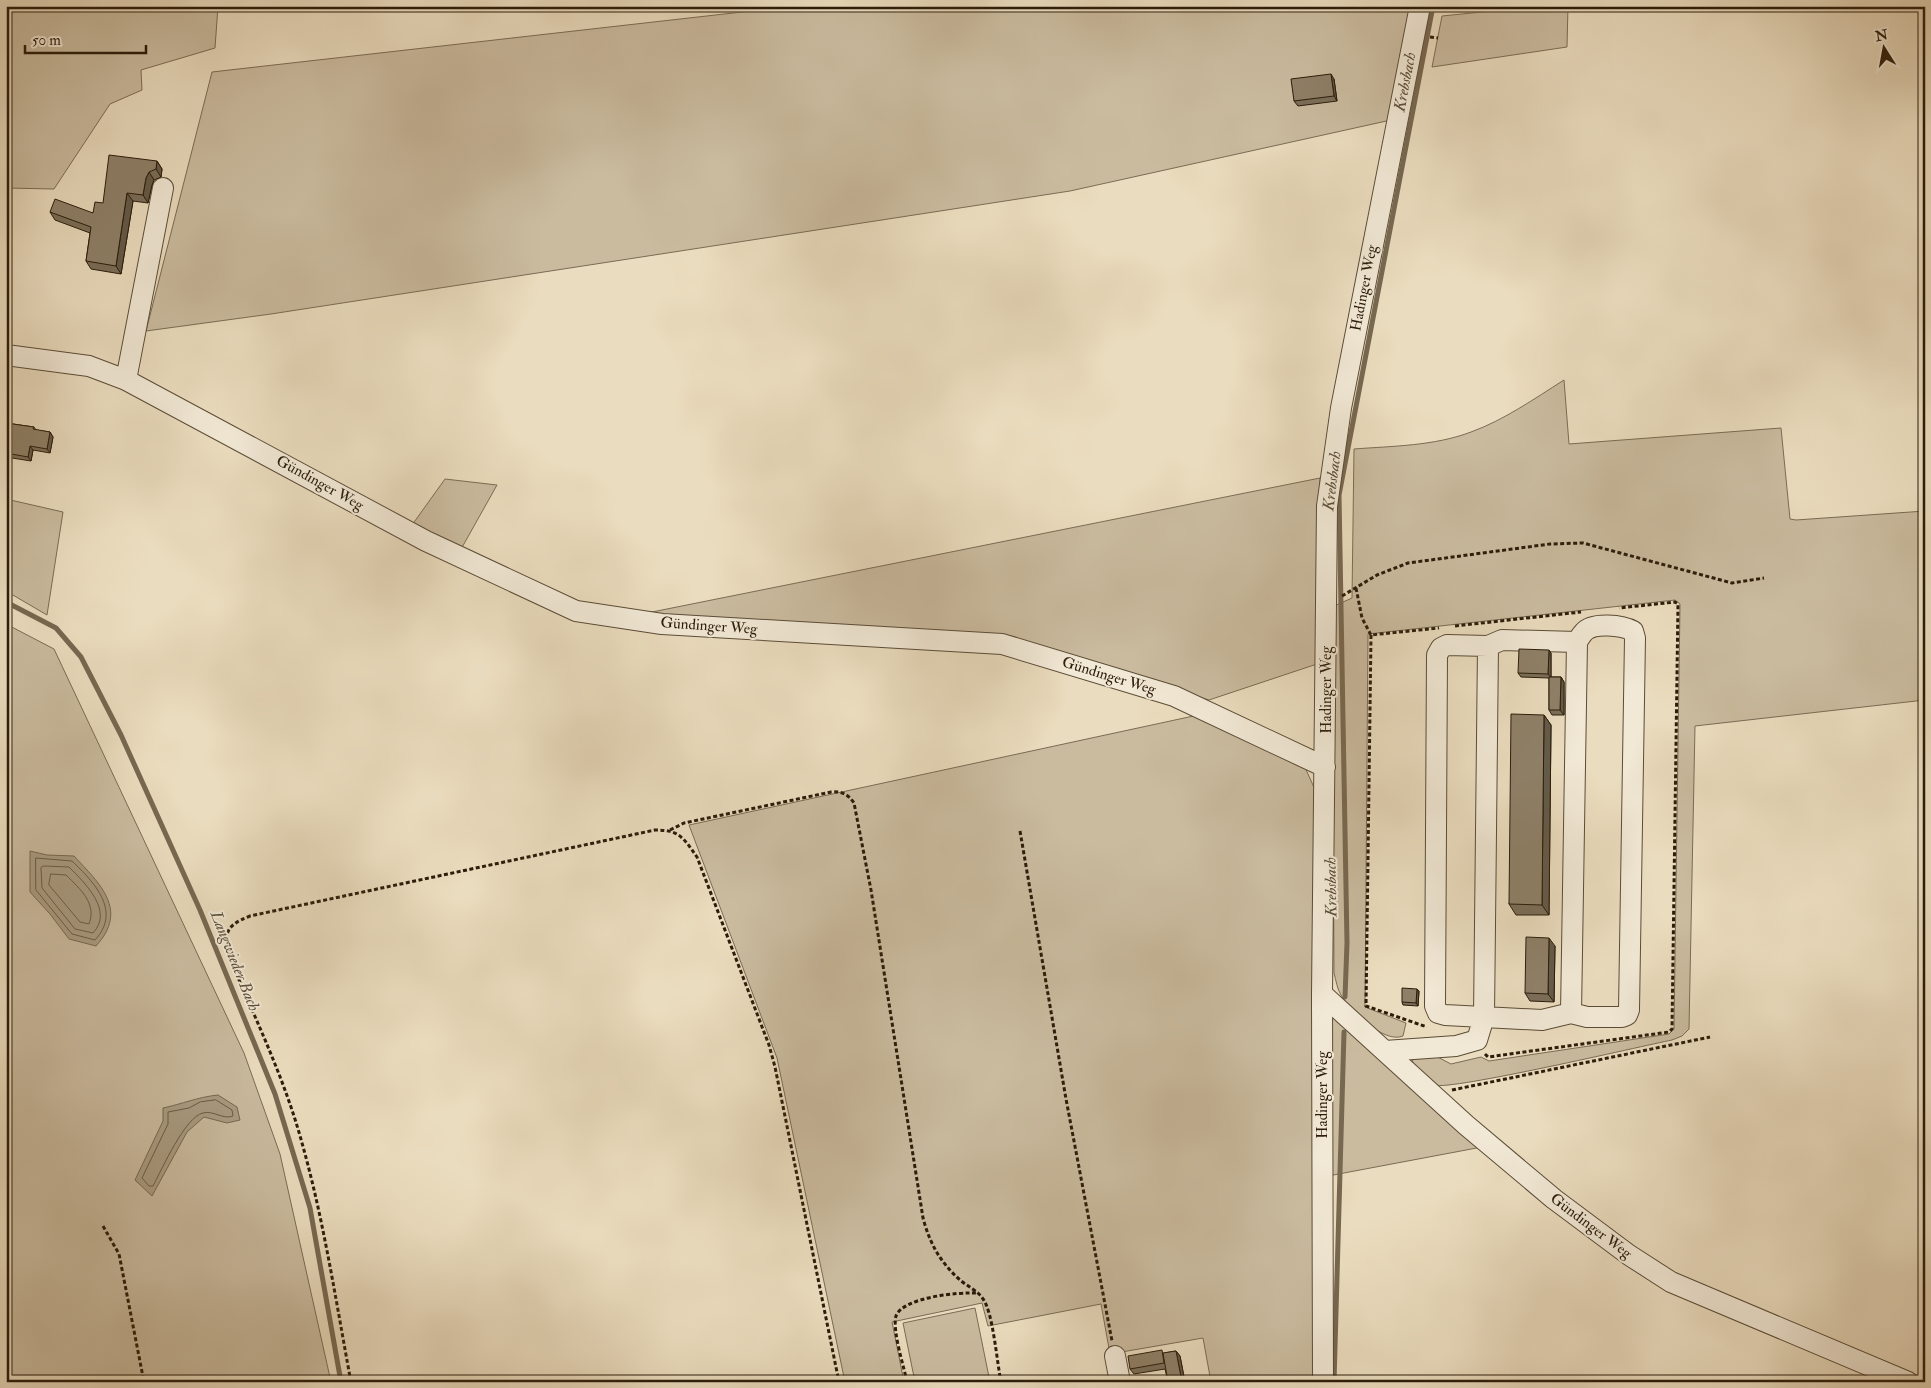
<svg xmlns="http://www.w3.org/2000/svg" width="1931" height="1388" font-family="'IM FELL Double Pica',serif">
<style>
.green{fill:#cabb9f;stroke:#7a6c54}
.water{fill:#a99b81;stroke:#776851}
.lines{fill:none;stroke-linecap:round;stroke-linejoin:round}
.shore{stroke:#6a5c46;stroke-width:1}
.stream{stroke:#776851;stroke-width:5}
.minor-casing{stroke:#5b4c37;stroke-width:22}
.path{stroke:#2b1c0a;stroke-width:3;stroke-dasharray:4 2.5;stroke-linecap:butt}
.minor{stroke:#f1e8d5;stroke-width:20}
.wall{fill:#7a6e59;stroke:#2b1c0a}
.shaded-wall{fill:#635a49;stroke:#2b1c0a}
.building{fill:#8e8068;stroke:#2b1c0a}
.labels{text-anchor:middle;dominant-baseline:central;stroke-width:4;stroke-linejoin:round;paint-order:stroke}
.street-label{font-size:15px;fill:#2b1c0a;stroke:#f1e8d5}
.water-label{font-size:16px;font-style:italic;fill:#5d4f3a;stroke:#f1e8d5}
</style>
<rect width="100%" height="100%" fill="#eadcbe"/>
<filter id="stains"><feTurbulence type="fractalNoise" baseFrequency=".004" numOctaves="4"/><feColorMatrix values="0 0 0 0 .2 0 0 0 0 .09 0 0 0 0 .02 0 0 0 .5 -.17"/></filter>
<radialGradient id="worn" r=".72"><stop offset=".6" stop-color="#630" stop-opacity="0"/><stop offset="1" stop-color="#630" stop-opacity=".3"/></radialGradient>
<path class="green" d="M6,6H218L215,48L141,70L142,90L110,104L54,189L6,188Z
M795,6H1413L1391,120L1070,191L271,314L146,331L212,72Z
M1541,6H1568L1567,47L1432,67L1442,16Z
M1564,380L1569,444L1781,428L1790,519L1796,520L1925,511V700L1695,726L1689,1029L1682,1036L1672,1040C1642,1046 1449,1091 1435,1085C1427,1081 1419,1070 1413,1063L1412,1059L1428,1052L1451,1064L1481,1057L1489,1061L1669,1034L1674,1029L1680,604L1675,600L1368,634L1365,1007L1406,1023L1403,1036C1384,1044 1351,1011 1341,995C1337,989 1336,980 1334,973L1332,607L1352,598L1354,449C1393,446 1434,446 1471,432C1504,420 1534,399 1564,380Z
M1320,478L1317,664L1209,700L1004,635L627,617Z
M445,479L497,485L460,551L412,525Z
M6,499L63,512L47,615L6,591Z
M6,624L54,649L244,1053L280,1154L331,1382H6Z
M1198,715L1303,763L1317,794L1314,1382H1211L1203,1338L1110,1354L1101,1304L988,1326L982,1303L892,1322L904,1382H845L777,1058L689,825Z
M1329,1011L1482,1147L1328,1176Z
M975,1308L990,1382H915L903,1323Z"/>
<path class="water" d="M30,851L47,855L74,856C100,884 129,910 96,946L69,939L50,914L30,892Z
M218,1095L237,1107L240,1120L227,1123L204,1117L187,1132L152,1196L135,1180L163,1121V1108C182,1104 198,1097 218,1095Z"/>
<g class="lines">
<path class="shore" d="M36,858L72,861C94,882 122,911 95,940L72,934L36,890Z
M44,866L69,867C85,883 114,911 93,933L75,929L42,888L41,868Z
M51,874L66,875C80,889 97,903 89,924L80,922L49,885Z
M216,1100L232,1110L233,1116C223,1120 213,1110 203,1113C185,1117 162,1169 153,1186H149L142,1178L168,1124V1112L189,1108L200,1102Z"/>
<path class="stream" d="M6,602L56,628L81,657L121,735L200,910L275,1094L310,1208L341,1382
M1345,997L1347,943L1339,495L1433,6
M1334,1382L1344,1032"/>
<defs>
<path id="minor" d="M6,355L89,366L126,380L426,541L576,611L662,624L1002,644L1174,696L1325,767
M126,380L163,188
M1322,994L1466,1125L1554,1199L1629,1255L1671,1282L1908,1382
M1571,1013L1587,1017H1622L1627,1015L1629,1010L1635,638L1633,631C1622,625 1593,622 1584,632C1581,635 1579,639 1577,642L1502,640L1488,646L1447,645L1441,648L1437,655L1435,1006L1438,1013L1445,1015L1542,1020L1571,1013L1577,642
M1385,1051L1456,1046L1477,1040L1484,1017L1488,646
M1115,1356L1120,1382
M1323,1382L1322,994L1327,506L1341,408L1420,6"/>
</defs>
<use href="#minor" class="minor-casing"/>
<path class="path" d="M1430,37L1438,38
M1356,588L1362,618L1371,635L1439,628
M1342,596L1377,575L1408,563L1550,544L1583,543L1732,583L1764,578
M1455,626L1581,612
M1371,635L1366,1006L1427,1027
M670,830L684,823L831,792C841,791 848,794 854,803L871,890L923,1218C930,1244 940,1262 960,1280C967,1286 978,1291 983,1299C993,1312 997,1363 1001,1382
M1020,831L1066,1099L1112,1341
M1485,1054L1488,1057L1669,1032L1672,1029L1678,604L1675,602L1619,608
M1452,1090L1710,1037
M103,1226L119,1254L144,1382
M351,1382C336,1302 324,1221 302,1143C285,1080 256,1020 230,959C224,934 224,926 250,916L655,830C679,830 683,837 697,857L769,1045L775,1067L839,1382
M907,1382C904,1367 892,1330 896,1316C903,1297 960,1292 976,1293"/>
<use href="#minor" class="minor"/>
</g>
<path class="wall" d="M1334,79L1337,101L1298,106L1294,101Z
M157,161L162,169L161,177L154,180L152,185L148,203L133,201L121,274L91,269L86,261L90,233L55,220L50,212L93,213Z
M6,423L34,427L36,430L50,432L53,437L50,453L33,450L31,461L6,457Z
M1551,653V677H1561L1564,682V715H1552L1549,710V678L1521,677L1518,673Z
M1544,715L1551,725L1549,915H1516L1509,904Z
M1555,946L1554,1002L1530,1001L1525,993Z
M1417,989L1419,991L1418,1006L1403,1005L1402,1002Z
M1176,1351L1180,1356L1185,1382H1168L1165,1369L1134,1374L1130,1369L1164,1353Z"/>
<path class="shaded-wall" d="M1331,74L1334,79L1337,101L1334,96Z
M157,161L162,169L161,177L156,169Z
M149,172L154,180L152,185L148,203L143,195L146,178Z
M127,193L133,201L121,274L116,266Z
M50,432L53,437L50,453L47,449Z
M30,446L33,450L31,461L28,457Z
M1549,650L1551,653V678L1548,674Z
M1561,677L1564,682V715L1560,710Z
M1544,715L1551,725L1549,915L1542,905Z
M1549,938L1555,946L1554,1002L1548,994Z
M1417,989L1419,991L1418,1006L1416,1003Z
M1176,1351L1180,1356L1185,1382H1182Z"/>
<path class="building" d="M1331,74L1334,96L1294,101L1291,79Z
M109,155L157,161L156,169L149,172L146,178L143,195L127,193L116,266L86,261L91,227L50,212L55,199L93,213L95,202L103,203Z
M6,423L34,427L33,429L50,432L47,449L30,446L28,457L6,453Z
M1519,649L1549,650L1548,674L1518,673Z
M1549,677H1561L1560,710H1549Z
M1511,714L1544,715L1542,905L1509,904Z
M1526,937L1549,938L1548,994L1525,993Z
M1402,988L1417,989L1416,1003L1402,1002Z
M1162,1350L1164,1363L1130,1369L1128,1356Z
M1176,1351L1182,1382H1168L1163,1353Z"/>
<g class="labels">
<g class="street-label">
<text transform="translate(1364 288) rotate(-79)">Hadinger Weg</text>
<text transform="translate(320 483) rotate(29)">Gündinger Weg</text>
<text transform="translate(709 626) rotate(4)">Gündinger Weg</text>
<text transform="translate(1109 676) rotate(17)">Gündinger Weg</text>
<text transform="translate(1326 690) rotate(-90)">Hadinger Weg</text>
<text transform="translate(1322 1095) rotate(-90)">Hadinger Weg</text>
<text transform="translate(1591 1226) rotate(37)">Gündinger Weg</text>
</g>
<g class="water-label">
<text transform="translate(1405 82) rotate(-79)">Krebsbach</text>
<text transform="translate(1332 481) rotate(-83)">Krebsbach</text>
<text transform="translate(1331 887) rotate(-91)">Krebsbach</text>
<text transform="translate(235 961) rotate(68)">Langwieder Bach</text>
</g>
</g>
<rect width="1931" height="1388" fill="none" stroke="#eadcbe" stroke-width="25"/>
<rect x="8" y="8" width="1916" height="1373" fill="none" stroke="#2b1c0a" stroke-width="2.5"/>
<rect x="12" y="12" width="1906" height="1363" fill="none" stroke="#2b1c0a"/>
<g transform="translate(1884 48) rotate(349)" stroke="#f1e8d5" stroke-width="4" paint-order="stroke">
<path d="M0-4L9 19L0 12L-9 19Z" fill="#2b1c0a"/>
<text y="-8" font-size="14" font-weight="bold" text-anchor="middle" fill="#2b1c0a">N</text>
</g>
<path d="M25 45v8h121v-8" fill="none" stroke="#2b1c0a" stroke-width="2.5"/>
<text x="32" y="45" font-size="15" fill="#2b1c0a" stroke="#f1e8d5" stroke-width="4" paint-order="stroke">50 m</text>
<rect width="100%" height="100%" filter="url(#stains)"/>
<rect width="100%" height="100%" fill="url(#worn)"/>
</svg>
